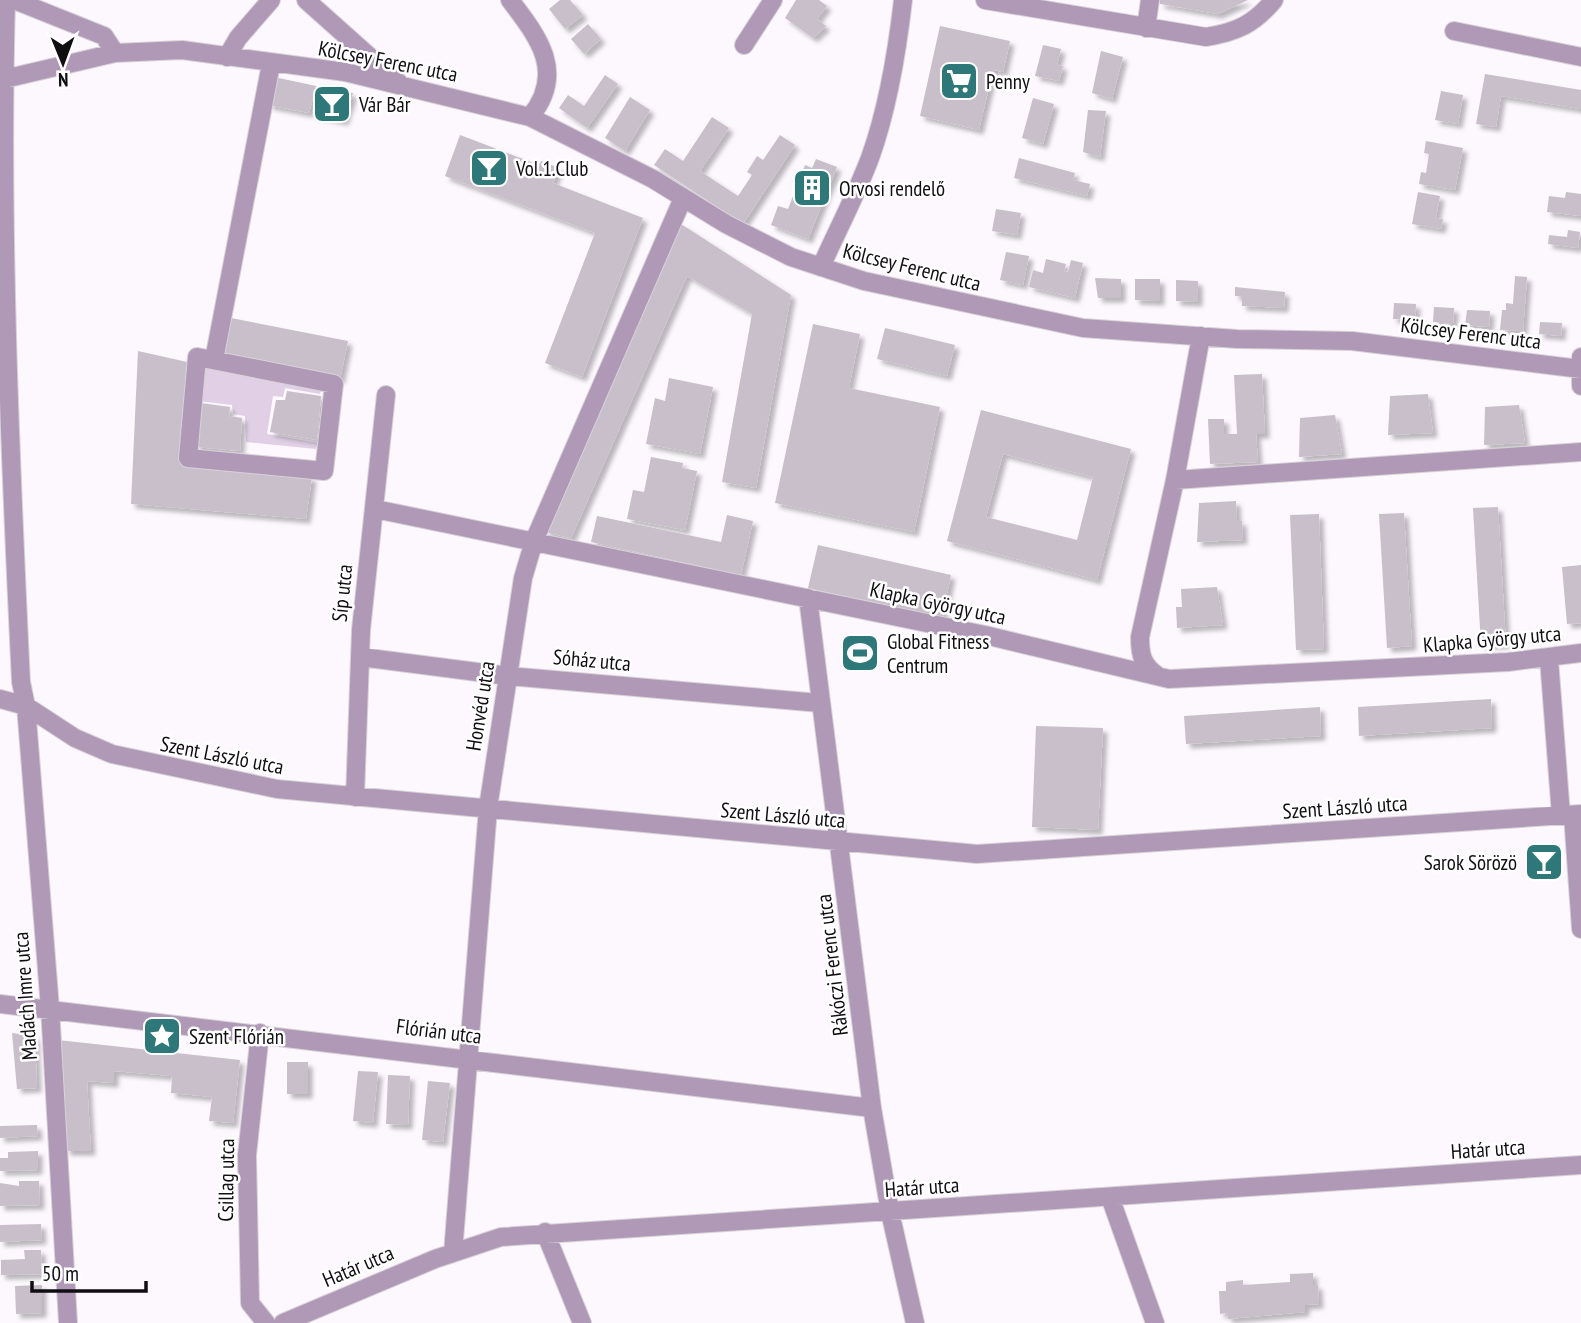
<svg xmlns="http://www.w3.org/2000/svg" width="1581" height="1323" font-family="'PT Sans Narrow',sans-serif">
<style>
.green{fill:#e0cfe5}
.building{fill:#c8bfca;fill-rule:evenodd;filter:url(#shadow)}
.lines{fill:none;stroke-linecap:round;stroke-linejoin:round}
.street-casing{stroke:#d7d2d8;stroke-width:20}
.street{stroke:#b099b6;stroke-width:18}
.labels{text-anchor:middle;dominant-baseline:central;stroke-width:5;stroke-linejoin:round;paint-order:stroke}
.street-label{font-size:21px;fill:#110e12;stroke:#fff}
.poi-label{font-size:21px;fill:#110e12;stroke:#fff;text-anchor:start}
</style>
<defs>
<filter id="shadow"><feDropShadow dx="4.5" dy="4.5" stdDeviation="2" flood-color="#0004"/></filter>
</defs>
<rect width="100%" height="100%" fill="#fdf7fe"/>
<path class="green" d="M201,367L321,390L320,394L285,388L283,397L273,396L267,434L318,443L316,449L246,442L245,416L233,414L232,405L198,401Z"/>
<path class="building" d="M560,0H570L583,15L565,29L549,9Z
M796,0H819L827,6L817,19L826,26L813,38L785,18Z
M1160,0H1248L1218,14L1160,4Z
M588,24L601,39L584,54L571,39Z
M940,26L1010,41L1003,72L993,70L979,130L920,116Z
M1043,45L1061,49L1057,65L1063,66L1059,81L1035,76Z
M1101,51L1123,57L1112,99L1092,93Z
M1485,74L1581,90V109L1501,96L1496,127L1476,124Z
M605,75L618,84L587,128L559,108L568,95L584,106Z
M274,77L316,86L309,113L268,105Z
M320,86L353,93L344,121L312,114Z
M1441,91L1463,95L1458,124L1435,120Z
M630,97L650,110L625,151L605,138Z
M1033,98L1054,104L1043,144L1022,138Z
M1088,110L1106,111L1100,157L1083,152Z
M712,117L729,128L700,171L738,196L752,175L747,172L757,156L763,160L780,135L795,145L743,224L654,165L665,149L683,161Z
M460,135L539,165L541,161L559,168L553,183L643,218L582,377L545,363L595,233L445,176Z
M1426,141L1463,148L1455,190L1419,184L1421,172L1426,173L1429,154L1424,153Z
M1019,158L1075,173L1073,180L1090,184L1087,196L1014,178Z
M816,159L837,167L808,239L771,225L778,206L788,209L805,165L812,168Z
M1418,192L1440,196L1436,218L1443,219L1441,229L1412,224Z
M1566,192L1581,194V216L1547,212L1549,196L1565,198Z
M996,209L1021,213L1017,235L992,231Z
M681,224L791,295L756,488L722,482L752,314L687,276L571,538L544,532Z
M1568,230L1580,232L1578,248L1548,244L1549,235L1567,237Z
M1006,252L1029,256L1023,285L1000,280Z
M1046,259L1066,264L1064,271L1068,272L1071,260L1083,263L1075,298L1029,287L1033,270L1043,273Z
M1515,276L1527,277L1523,331L1500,330L1502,310H1506V303L1513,304Z
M1095,278L1121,279V298H1098Z
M1135,279H1160V301L1135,300Z
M1176,280L1198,281V302L1176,301Z
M1235,287L1285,292L1284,308L1242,306V296H1235Z
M1394,303L1416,304L1415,320L1393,319Z
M1434,307L1454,308L1453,324L1433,322Z
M1467,310L1490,311L1489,327L1465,325Z
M226,317L348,341L340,380L217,355Z
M1540,322L1562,323L1561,336L1539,334Z
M813,324L860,334L849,388L940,407L914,532L775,503Z
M885,328L955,345L947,376L877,359Z
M138,351L187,362L179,461L312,477L306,519L131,504Z
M1262,374L1265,434H1256L1258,462L1210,464L1208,419H1224V434H1237L1234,375Z
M669,378L713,387L700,454L646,444L655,398L665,401Z
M287,391L321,396L317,440L270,432L276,400H285Z
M1428,394L1433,433L1388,435L1390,396Z
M201,403L230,407L229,416L242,418L240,451L195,447Z
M1519,405L1525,443L1484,445L1485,407Z
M981,410L1131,449L1097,580L947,541ZM1003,454L1093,477L1077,540L986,517Z
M1335,415L1342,454L1299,457L1300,418Z
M651,457L683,463L682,468L697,471L685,530L627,519L633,490L644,492Z
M1236,501L1237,521H1242L1243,540L1197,542L1199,503Z
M1498,507L1506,644L1481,645L1473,508Z
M1404,513L1412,646L1387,648L1379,514Z
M1319,514L1324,649L1296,650L1290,515Z
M727,515L753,521L741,575L591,542L597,516L721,542Z
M818,545L951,575L942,617L808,588Z
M1581,565V623L1567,624L1562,567Z
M1217,587L1223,625L1177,628L1176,607H1182L1181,589Z
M1491,699L1492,728L1359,736L1358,707Z
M1320,707L1321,736L1186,744L1184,716Z
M1036,726L1103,728L1098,830L1032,827Z
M12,1033L35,1036L37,1088L17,1089Z
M58,1040L240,1060L233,1123L209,1121L212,1097L171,1093L172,1076L114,1071V1083L87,1081L91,1151H66Z
M287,1062H308V1094H287Z
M358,1071L378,1072L373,1123L353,1121Z
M388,1075L410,1076L408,1125L386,1124Z
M428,1081L450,1083L443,1142L422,1140Z
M37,1125L38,1136L0,1138V1126Z
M38,1151V1170L0,1171V1158H8V1152Z
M19,1181H39L40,1205L0,1206V1183L19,1186Z
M41,1224L42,1240L0,1242V1225Z
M24,1250H41L42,1274L1,1275V1260L25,1259Z
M1313,1273V1285H1318L1319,1304L1305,1305V1312L1228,1319L1227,1313L1220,1314L1219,1291H1226V1282L1243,1280V1285L1290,1282V1274Z
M42,1285V1313L16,1314L15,1286Z"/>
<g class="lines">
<defs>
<path id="street" d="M6,0C0,227 10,455 21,682L26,706L50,1008L68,1323
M14,0L104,36L115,53
M306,0L399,83
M510,0C539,38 566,73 530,117
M985,0L1206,37C1237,32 1254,24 1274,0
M1146,28L1150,0
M1454,31L1581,57
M744,45L773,0
M227,57L238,38L271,0
M0,80L115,53L182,50L345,72L530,117L653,179L726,224L791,257L864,281L1083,328L1237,339L1352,341L1581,369
M821,267C837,231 856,195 870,158C888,108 897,53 903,0
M197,357L334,384L324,471L188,458Z
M1581,357V386
M214,360L271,64
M1175,480L1581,452
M375,509L985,635L1169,679L1508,662L1581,653
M808,598L872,1108L890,1212L915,1323
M361,657L508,676L820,703
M1549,659L1561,815
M1158,676C1142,665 1140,655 1140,637L1175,480L1201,336
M0,699L26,706L75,738L112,754L277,789L977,854L1581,814
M355,797L361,630L386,395
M1573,815L1581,929
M0,1004L872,1108
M260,1033L247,1155L250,1303L266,1323
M1110,1197L1155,1323
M545,1232L582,1323
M453,1253L488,808L523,578L534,541L683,198
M283,1323L435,1259L501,1237L1581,1165"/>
</defs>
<use href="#street" class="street-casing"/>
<use href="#street" class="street"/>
</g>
<defs>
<symbol id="supermarket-square" viewBox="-11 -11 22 22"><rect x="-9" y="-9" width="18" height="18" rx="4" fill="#2f7879" stroke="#fff"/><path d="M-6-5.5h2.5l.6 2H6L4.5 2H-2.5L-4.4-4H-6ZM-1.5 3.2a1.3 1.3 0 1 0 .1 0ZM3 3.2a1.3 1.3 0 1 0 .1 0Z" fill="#fff"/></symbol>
<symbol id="bar-square" viewBox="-11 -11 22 22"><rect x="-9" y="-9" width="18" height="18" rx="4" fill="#2f7879" stroke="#fff"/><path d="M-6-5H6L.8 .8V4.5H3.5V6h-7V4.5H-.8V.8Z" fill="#fff"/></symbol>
<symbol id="building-square" viewBox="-11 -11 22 22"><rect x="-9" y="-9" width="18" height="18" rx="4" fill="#2f7879" stroke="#fff"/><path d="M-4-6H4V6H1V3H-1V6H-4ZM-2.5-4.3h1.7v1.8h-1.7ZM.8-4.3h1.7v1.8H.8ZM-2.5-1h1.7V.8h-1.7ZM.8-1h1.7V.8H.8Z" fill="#fff"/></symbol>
<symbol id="stadium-square" viewBox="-11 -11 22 22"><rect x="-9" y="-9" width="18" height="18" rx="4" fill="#2f7879" stroke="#fff"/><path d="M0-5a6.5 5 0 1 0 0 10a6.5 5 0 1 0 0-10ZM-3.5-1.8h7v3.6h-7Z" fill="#fff"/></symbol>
<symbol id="sight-square" viewBox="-11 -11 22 22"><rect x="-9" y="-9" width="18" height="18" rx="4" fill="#2f7879" stroke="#fff"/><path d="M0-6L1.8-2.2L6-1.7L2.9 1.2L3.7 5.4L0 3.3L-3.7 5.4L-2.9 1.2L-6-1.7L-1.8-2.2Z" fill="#fff"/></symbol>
</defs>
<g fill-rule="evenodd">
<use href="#supermarket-square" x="937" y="59" width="44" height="44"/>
<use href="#bar-square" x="310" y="82" width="44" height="44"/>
<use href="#bar-square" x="467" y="146" width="44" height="44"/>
<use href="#building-square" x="790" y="166" width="44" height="44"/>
<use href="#stadium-square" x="838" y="631" width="44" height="44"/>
<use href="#bar-square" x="1522" y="840" width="44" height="44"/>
<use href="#sight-square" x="140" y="1014" width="44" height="44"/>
</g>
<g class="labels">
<g class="street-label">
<text transform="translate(388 61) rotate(11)">Kölcsey Ferenc utca</text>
<text transform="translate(912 267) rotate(14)">Kölcsey Ferenc utca</text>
<text transform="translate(1471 333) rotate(7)">Kölcsey Ferenc utca</text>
<text transform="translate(342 593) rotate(-84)">Síp utca</text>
<text transform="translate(938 603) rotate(12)">Klapka György utca</text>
<text transform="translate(1492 639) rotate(-5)">Klapka György utca</text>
<text transform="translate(592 660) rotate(5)">Sóház utca</text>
<text transform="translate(480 706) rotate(-81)">Honvéd utca</text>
<text transform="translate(222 755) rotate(11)">Szent László utca</text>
<text transform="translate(1345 807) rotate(-4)">Szent László utca</text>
<text transform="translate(783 815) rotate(5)">Szent László utca</text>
<text transform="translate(832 965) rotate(-97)">Rákóczi Ferenc utca</text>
<text transform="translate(25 996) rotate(-94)">Madách Imre utca</text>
<text transform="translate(439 1031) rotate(7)">Flórián utca</text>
<text transform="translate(1488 1149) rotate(-4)">Határ utca</text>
<text transform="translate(226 1180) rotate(-89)">Csillag utca</text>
<text transform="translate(922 1187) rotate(-4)">Határ utca</text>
<text transform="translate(358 1266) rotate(-23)">Határ utca</text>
</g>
<g class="poi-label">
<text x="986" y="81">Penny</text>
<text x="359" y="104">Vár Bár</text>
<text x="516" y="168">Vol.1.Club</text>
<text x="839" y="188">Orvosi rendelő</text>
<text x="887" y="641">Global Fitness<tspan x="887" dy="24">Centrum</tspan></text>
<text x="1517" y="862" text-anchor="end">Sarok Sörözö</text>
<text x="189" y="1036">Szent Flórián</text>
</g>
</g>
<g transform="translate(63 63) rotate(179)" stroke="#ffffff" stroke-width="5" paint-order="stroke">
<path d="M0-5L12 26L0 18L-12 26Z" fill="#110e12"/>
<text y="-10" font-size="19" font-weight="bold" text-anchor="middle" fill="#110e12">N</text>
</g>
<path d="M32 1281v10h114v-10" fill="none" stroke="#110e12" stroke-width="3.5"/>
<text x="42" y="1281" font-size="21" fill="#110e12" stroke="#ffffff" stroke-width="5" paint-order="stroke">50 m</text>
</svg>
